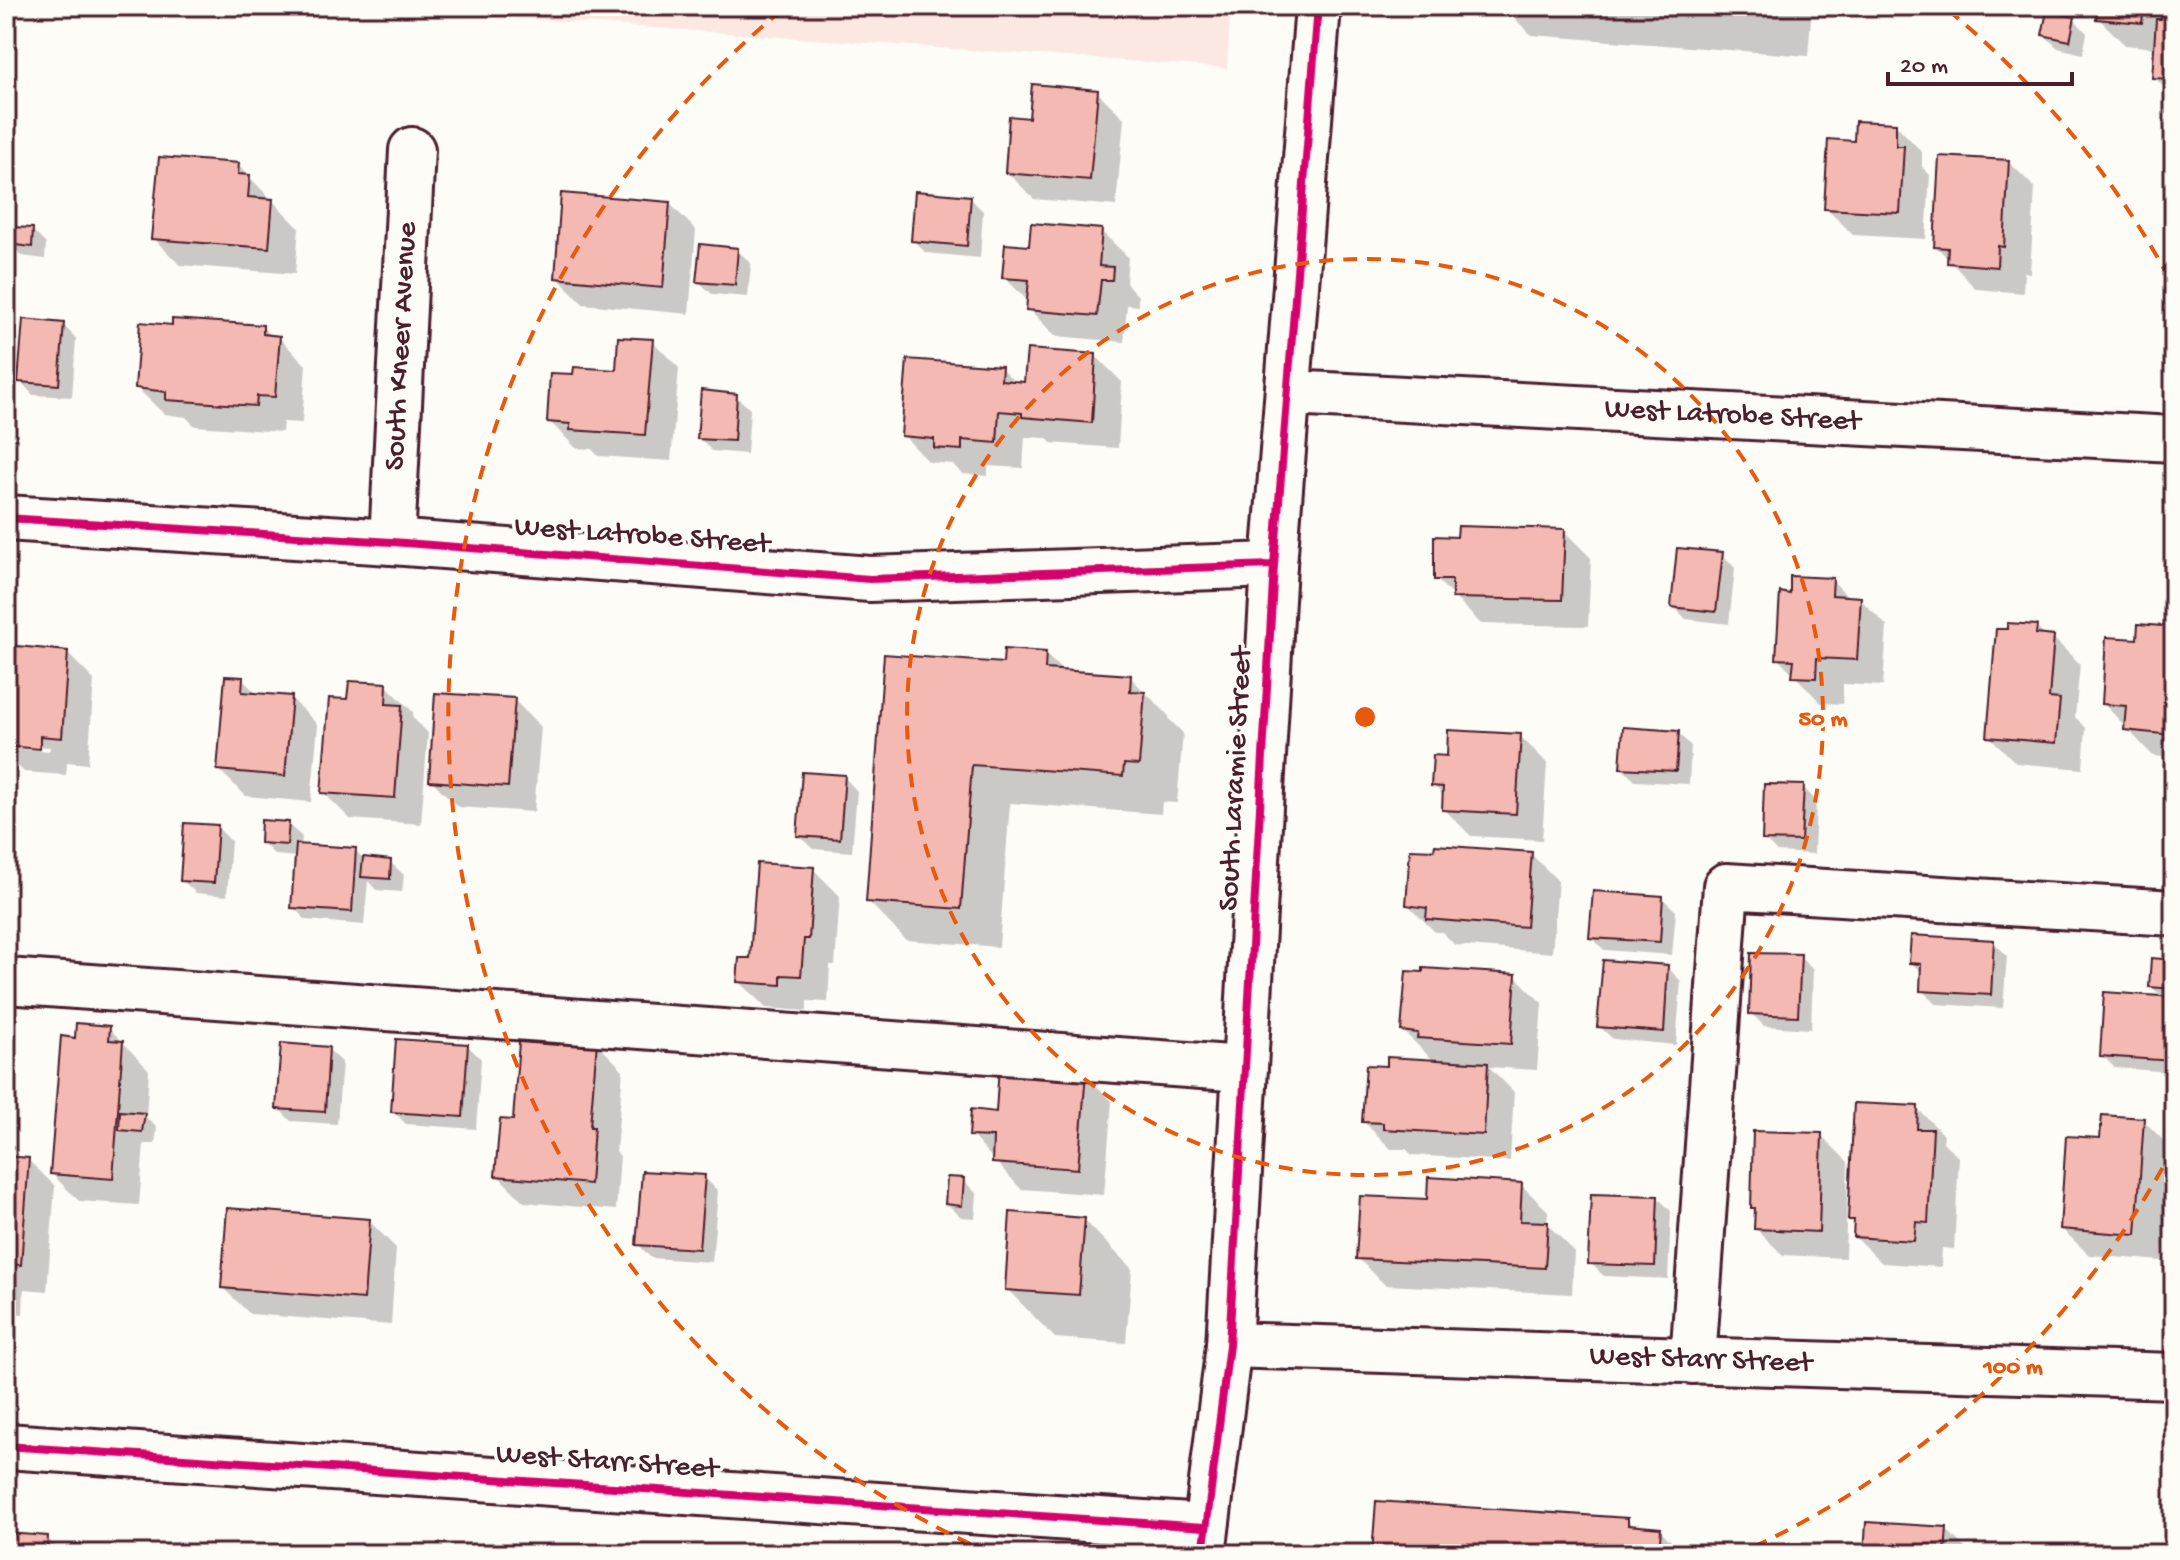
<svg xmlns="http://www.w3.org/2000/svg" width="2180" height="1560" font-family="'Gochi Hand',sans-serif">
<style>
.built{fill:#fbe8e3}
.shadow{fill:#0003;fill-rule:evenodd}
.building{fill:#f5b9b3;stroke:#4a1f2b;stroke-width:2}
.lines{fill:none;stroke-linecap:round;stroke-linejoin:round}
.minor-casing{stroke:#4a1f2b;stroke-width:50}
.minor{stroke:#fdfcf7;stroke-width:44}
.cycleway-casing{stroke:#fdfcf7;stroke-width:13}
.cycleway{stroke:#d6006c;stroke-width:8}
.ring{fill:none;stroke:#e8590c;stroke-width:4;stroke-dasharray:14 10}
.labels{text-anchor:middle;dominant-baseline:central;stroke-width:7;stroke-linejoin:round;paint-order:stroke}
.street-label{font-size:30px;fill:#4a1f2b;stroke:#fdfcf7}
.centre{fill:#e8590c;stroke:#fdfcf7;stroke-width:4}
.ring-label{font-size:24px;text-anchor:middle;font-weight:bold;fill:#e8590c;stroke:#fdfcf7;stroke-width:7;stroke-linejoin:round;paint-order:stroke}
</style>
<rect width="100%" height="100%" fill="#fdfcf7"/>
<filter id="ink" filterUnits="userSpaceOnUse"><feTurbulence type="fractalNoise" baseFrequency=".0125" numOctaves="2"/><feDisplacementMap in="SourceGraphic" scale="16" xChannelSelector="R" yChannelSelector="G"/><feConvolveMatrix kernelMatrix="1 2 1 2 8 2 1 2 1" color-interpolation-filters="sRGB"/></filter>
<g filter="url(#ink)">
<path class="built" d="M338,6H1231L1227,68Z"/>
<path class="shadow" d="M1502,6H1812L1808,56L1531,35Z
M1952,6H1983V10L1956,9Z
M2093,6H2174V97L2154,77L2156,48L2125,45L2098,18L2099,12Z
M2074,19L2087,33L2083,54L2058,48L2044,35Z
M1097,92L1124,118L1116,206L1034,199L1007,172Z
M1896,125L1922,152V167L1930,175L1926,239L1853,235L1826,208L1856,143Z
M2009,162L2035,188L2030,273L2024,272L2023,293L1976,289L1936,246Z
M238,165L299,228L295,274L180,265L153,238Z
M970,198L983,211L980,258L926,253L913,240Z
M669,203L696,230L689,314L583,304L557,277Z
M32,230L46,244L45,259L22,256L9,243Z
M1101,231L1128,257L1126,283L1138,296V306L1127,305L1124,342L1055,336L1029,309V302L1004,277L1031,248Z
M737,250L751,263L748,297L712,294L698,281Z
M63,325L76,338L72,397L33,395L20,381Z
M262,327L273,337L279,338L306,365L302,423L283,422L282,432L195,426L186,417L164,414L137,388Z
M652,341L679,368L671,461L598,456L592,449L576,448L549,421L575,376L617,372Z
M1096,356L1122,382L1118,448L1051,443L1047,438L1025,437L1023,468L988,466V476L963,474L952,464L929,462L903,435L1001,368L1016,383L1026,384Z
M736,396L750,409L747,454L712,451L699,438Z
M1564,531L1591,558L1588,626L1481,624L1436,579Z
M1722,554L1735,568L1729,624L1686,619L1673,606Z
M1832,580L1849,598L1860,599L1887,626L1883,686L1843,684V704L1821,703L1778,658L1792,596Z
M2140,626L2174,629V758L2153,756L2104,704L2138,642Z
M2036,627L2046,637L2053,638L2080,664L2075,717L2086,728L2083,769L2016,763L1989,736Z
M6,647L67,653L94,680L88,764L67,762L66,775L24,772L6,754ZM19,745L50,747L49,751L19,749Z
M1045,654L1064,672L1130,677L1169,716V719L1183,733L1177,803L1162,802L1161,814L1010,803L999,947L906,940L868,901L1004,665Z
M242,679L259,696L291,698L318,725L311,802L246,796L219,770Z
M386,685L413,712V718L428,733L421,824L350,819L323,792L349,701Z
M514,700L541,727L534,812L458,807L431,780Z
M1678,733L1691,746L1689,784L1635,781L1622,768Z
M1520,736L1547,763L1542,840L1471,836L1444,809V796L1433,785L1449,758Z
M844,777L857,791L852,852L813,849L799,836Z
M1803,787L1816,801L1814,854L1777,852L1764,839Z
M288,824L302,837L301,846L355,850L364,859L390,862L404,875L402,892L376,890L368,881L364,925L306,920L293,907L297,857L275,855L262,842Z
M217,827L231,841L227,896L196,893L182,880Z
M1531,854L1558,881L1552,953L1455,945L1442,932H1435L1408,905Z
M813,869L840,896L835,965H830L828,1002L807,1001V1011L766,1008L739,981Z
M1662,898L1676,911L1672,955L1604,950L1591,937Z
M1994,942L2007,956L2003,1008L1935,1004L1922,990V973L1911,962Z
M1800,956L1813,970L1811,1029L1764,1026L1751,1013Z
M2174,962V1072L2115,1068L2102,1055L2163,998L2151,986Z
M1667,967L1681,981L1676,1045L1613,1039L1599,1026Z
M1515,976L1542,1003L1537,1070L1489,1067L1514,1092L1510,1161L1412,1155L1406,1149H1391L1364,1122L1388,1068L1435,1062L1403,1031Z
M109,1028L149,1070L146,1117L157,1128L155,1144H144L139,1205L79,1201L52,1174L77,1040Z
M596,1043L623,1070L616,1152L620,1156L616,1210L524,1202L497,1175L515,1122L559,1047Z
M468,1046L481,1059L476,1129L406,1124L393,1111Z
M328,1049L342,1062L337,1124L291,1121L278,1108Z
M1085,1075L1112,1101L1104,1195L1021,1189L971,1135L998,1114Z
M1917,1108L1944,1135L1943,1142L1959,1158L1954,1249L1942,1248L1941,1267L1882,1263L1855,1237L1856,1224L1850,1219Z
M2143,1120L2170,1147L2162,1261L2089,1255L2062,1229L2102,1141Z
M1821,1135L1848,1162L1845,1258L1783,1255L1756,1229V1211L1753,1207Z
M6,1158L28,1160L55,1186L47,1291L24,1289L23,1314L6,1313Z
M704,1177L718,1191L712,1262L651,1258L638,1244Z
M963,1180L977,1194L975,1218L961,1217L947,1204Z
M1521,1185L1548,1211L1547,1224L1574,1251L1572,1294L1385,1285L1358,1258L1429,1201Z
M1658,1198L1671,1211L1668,1279L1604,1276L1590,1263Z
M1084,1220L1132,1269L1126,1343L1055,1338L1007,1289Z
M369,1221L396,1248L391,1325L250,1314L223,1288Z
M1627,1520L1635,1528L1660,1530L1684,1554H1374Z
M1946,1529L1971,1554H1866Z
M6,1535L47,1538L63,1554H6Z"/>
<path class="building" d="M2098,6H2144L2142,23L2096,19Z
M2162,6H2174V79L2152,78L2156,19H2161Z
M2047,11L2075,17L2070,41L2042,35Z
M1032,84L1098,90L1090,180L1005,173L1009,116L1029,118Z
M1855,121L1896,123V146H1904L1900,213L1824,209L1828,139L1854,141Z
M1939,156L2009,160L2004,247L1998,246L1997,267L1947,263L1948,248L1934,247Z
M159,157L239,163L238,174L250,175L248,197L273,199L269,248L151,239Z
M915,191L971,196L967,246L911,241Z
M561,193L670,202L663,288L555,278Z
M1031,223L1102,229L1099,266L1113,267L1112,280H1101L1097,316L1026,310L1029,280L1002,278L1005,244L1029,246Z
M8,227L33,228L32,247L7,244Z
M700,244L738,248L735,285L696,282Z
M23,319L64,323L59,385L18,382Z
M172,319L263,325V334L280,336L275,397L257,396L256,406L166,400V392L135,388L140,322L172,325Z
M618,337L653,339L645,435L570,430V424L547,422L550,373L573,374L574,367L616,370Z
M1027,349L1096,354L1092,423L1022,417V413L999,411L997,443L962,440V450L934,448V439L901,436L907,359L1002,366L1001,380L1024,382Z
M701,390L737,394L734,441L697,439Z
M1458,526L1565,529L1562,600L1452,598V580H1434V536L1457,537Z
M1677,548L1723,552L1716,612L1671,607Z
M1790,576L1833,578L1832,595L1861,597L1857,660L1817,658L1816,678L1792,677L1794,660L1776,659L1780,592L1790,594Z
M2007,623L2037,625L2036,634L2054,636L2049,698L2060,699L2056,743L1987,737L1996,629H2007Z
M2138,624L2174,627L2169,703H2174L2172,735L2124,730L2126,706L2102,704L2106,637L2137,639Z
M6,645L68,651L62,738L40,736V749L6,746Z
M1004,649L1046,652L1045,669L1131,675L1130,691L1145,692L1139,765L1124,764L1123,776L972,765L961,909L866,902L884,654L1003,663Z
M225,676L243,677L242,692L292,696L285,776L217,770Z
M349,681L387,683L386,704L402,705L395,798L321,793L329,698L347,699Z
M435,693L515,698L508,787L429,781Z
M1623,727L1679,731L1676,771L1620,768Z
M1448,730L1521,734L1516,814L1442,810L1443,787L1431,786L1433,755L1447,756Z
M802,772L845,775L840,839L797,836Z
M1764,784L1804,785L1801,841L1762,840Z
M261,820L289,822L287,845L260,843Z
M184,823L218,825L214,883L180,881Z
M296,844L356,848L352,912L291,908Z
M1435,845L1532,852L1526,927L1426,919L1427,908L1406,905L1410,849L1434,850Z
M363,857L391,860L390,879L361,877Z
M757,863L814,867L809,939H804L801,976L781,975V985L737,982L739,958H750Z
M1593,891L1663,896L1660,942L1589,938Z
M1911,935L1994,940L1991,995L1920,991L1921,964L1909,963Z
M1751,953L1801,954L1798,1016L1749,1014Z
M2151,958L2174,960V989L2149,987Z
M1603,960L1668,965L1664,1032L1597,1027Z
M1423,968L1516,974L1511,1044L1417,1038L1418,1033L1401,1031L1406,971L1423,972Z
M2104,992L2174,997V1061L2100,1056Z
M76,1023L110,1026L109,1040L123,1041L113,1179L50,1174L61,1036L75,1038Z
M396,1039L468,1044L463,1117L391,1112Z
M557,1039L597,1041L590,1127H594L590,1184L495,1176L500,1119L513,1120L519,1042L557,1045Z
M281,1043L329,1047L325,1112L276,1109Z
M1387,1057L1488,1063L1484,1135L1383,1129V1123L1362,1122L1366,1065L1387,1066Z
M999,1066L1086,1073L1078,1169L992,1163L993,1137L969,1136L971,1109L996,1112Z
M1854,1103L1918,1106L1917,1129H1933L1928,1223L1916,1222L1914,1241L1853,1237L1854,1220H1848Z
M120,1111L145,1113L142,1132L119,1130Z
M2102,1115L2144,1118L2136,1235L2060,1229L2066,1136L2100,1138Z
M1753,1131L1822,1133L1819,1232L1754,1229L1755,1208H1751Z
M6,1156L29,1158L21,1265L6,1264Z
M642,1171L705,1175L699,1249L636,1245Z
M947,1177L964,1178L962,1206L945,1204Z
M1428,1177L1522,1183L1520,1221L1548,1222L1545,1268L1356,1259L1360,1196L1427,1199Z
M1591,1194L1658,1196L1655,1266L1588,1264Z
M227,1208L370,1219L364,1299L221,1288Z
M1010,1212L1085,1218L1079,1295L1005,1290Z
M1376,1501L1628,1518V1525L1661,1528L1659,1554H1372Z
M1866,1522L1947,1527L1945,1554H1864Z
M6,1533L48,1536L47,1552L52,1554H6Z"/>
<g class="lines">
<defs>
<g id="minor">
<path id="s1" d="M1289,393L2174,439"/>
<path d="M6,518L392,542L870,579L1274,565"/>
<path id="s2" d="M392,542L412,150"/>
<path d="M6,981L1244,1069"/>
<path id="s3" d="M1229,1345L2174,1376"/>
<path d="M1693,1361L1726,886L2174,913"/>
<path d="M6,1446L1204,1527"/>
<path d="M1203,1554L1229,1345L1274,565L1318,6"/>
</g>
</defs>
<use href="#minor" class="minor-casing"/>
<use href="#minor" class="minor"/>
<defs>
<path id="cycleway" d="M6,518L392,542L870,579L1274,565
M6,1446L1204,1527
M1203,1554L1229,1345L1274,565L1318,6"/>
</defs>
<use href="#cycleway" class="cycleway-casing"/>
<use href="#cycleway" class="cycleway"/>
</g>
</g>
<g class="ring">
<circle cx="1365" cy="717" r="458"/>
<path d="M2174 1147A916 916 0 0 1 1738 1554M992 1554A916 916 0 0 1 782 10M1948 10A916 916 0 0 1 2174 287"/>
</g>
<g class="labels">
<g class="street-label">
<text stroke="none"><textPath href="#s2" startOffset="196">South Kneer Avenue</textPath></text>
<text stroke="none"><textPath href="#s1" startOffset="444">West Latrobe Street</textPath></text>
<text transform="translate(642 537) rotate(4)">West Latrobe Street</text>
<text transform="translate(1237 779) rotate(-87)">South Laramie Street</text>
<text stroke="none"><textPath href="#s3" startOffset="472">West Starr Street</textPath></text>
<text transform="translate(607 1463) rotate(4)">West Starr Street</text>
</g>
</g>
<circle cx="1365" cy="717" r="12" class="centre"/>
<g class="ring-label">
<text x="1823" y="725">50 m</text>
<text x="2013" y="1373">100 m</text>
</g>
<rect width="2180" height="1560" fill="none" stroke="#fdfcf7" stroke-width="32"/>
<rect x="16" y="16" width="2148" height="1528" fill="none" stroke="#4a1f2b" stroke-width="3" filter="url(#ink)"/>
<path d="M1888 72v12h184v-12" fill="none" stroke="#4a1f2b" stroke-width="4"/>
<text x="1900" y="72" font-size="24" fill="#4a1f2b" stroke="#fdfcf7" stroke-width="6" paint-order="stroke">20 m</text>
</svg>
